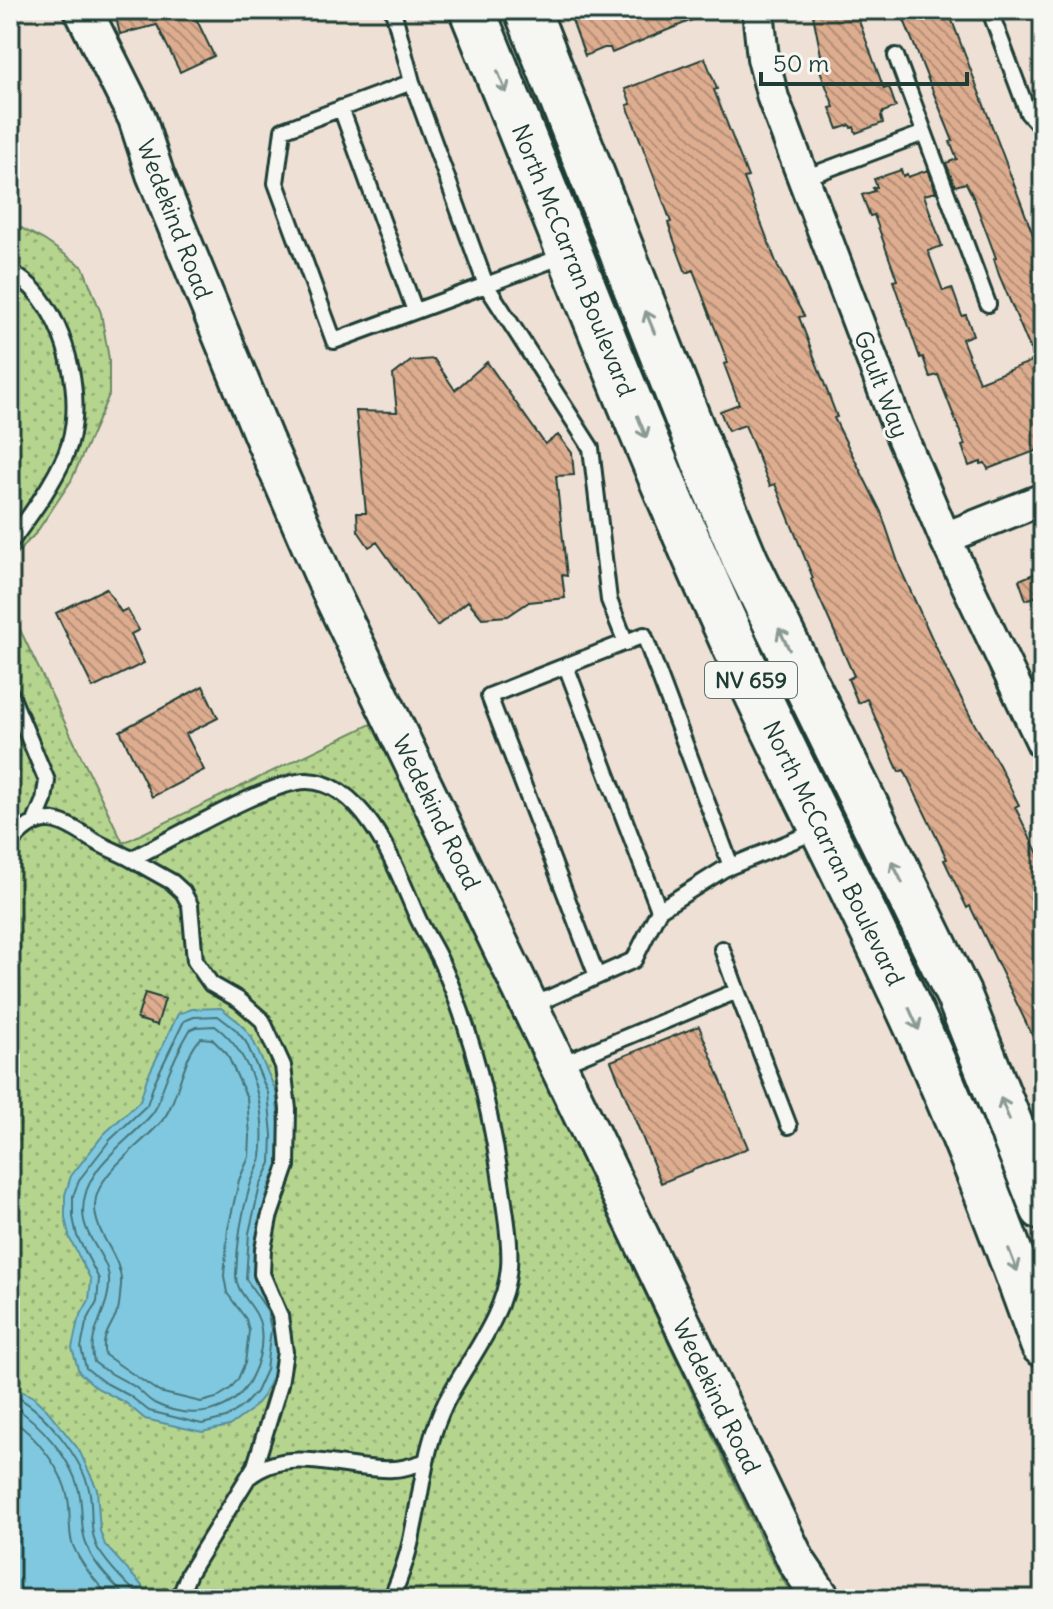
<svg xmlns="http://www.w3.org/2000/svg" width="1053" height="1609" font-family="Delius,sans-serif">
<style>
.grass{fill:url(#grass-dots);stroke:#6a8962;stroke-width:2}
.water{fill:#80c8e0;stroke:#59909b;stroke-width:2}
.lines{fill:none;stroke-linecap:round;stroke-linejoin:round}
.shore{stroke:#467579;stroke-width:2}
.building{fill:url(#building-back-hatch);stroke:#1f3d34;stroke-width:2}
.service-casing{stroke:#1f3d34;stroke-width:20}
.minor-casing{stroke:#1f3d34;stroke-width:36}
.tertiary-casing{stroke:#1f3d34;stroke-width:42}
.primary-casing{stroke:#1f3d34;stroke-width:50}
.service{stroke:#f6f6f2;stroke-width:14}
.minor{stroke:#f6f6f2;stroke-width:30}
.tertiary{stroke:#f6f6f2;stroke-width:36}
.primary{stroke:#f6f6f2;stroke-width:44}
.oneway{stroke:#8a9a93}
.labels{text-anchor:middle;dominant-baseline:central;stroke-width:6;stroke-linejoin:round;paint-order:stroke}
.shield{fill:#f6f6f2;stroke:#60746d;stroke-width:2}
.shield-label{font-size:22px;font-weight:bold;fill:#1f3d34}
.street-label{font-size:24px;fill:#1f3d34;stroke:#f6f6f2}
</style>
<defs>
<pattern id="grass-dots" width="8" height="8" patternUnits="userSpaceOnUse" patternTransform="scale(2)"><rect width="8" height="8" fill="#b5d58f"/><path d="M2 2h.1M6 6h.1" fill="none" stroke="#93ae76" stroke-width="1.8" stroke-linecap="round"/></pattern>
<pattern id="building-back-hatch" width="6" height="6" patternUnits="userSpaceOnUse" patternTransform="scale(2)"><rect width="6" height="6" fill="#dead90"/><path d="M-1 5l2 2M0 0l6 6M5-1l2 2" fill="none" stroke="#b38e76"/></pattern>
</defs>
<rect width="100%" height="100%" fill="#efe0d5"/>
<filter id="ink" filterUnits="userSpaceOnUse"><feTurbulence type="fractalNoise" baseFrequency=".0125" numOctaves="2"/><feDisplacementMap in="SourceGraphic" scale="16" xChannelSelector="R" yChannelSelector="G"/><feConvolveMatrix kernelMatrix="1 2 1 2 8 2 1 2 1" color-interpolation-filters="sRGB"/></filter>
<g filter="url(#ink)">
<path class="grass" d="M10,222L44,240L83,267L101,313L109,359V395L71,481L36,533L10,560Z
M10,609L123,843L375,722L768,1553L794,1599H10Z"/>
<path class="water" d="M221,1008L240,1023L252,1038L276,1091L280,1135L278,1165L268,1189L257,1235L254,1279L274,1307L278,1351L274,1373L263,1396L250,1411L229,1426L202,1432L145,1419L126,1403L97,1388L79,1372L72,1348L78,1320L89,1300L91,1280L70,1239L65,1218V1195L71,1176L104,1134L140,1101L147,1078L178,1014L192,1009Z
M10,1386L32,1396L47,1410L79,1450L97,1489L100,1531L105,1545L154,1599H10Z"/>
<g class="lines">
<path class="shore" d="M218,1016L235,1029L246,1042L268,1093L272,1135L271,1163L260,1186L249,1233L246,1279L267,1310L271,1329L266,1370L256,1392L244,1405L226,1418L202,1424L149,1411L130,1396L102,1381L86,1368L81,1348L86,1323L97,1302L99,1279L77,1236L73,1217V1196L79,1180L110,1140L147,1105L155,1081L184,1021L194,1017Z
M215,1026C254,1055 267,1111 261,1157C259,1167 253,1176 250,1186C241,1215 237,1245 236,1275C235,1294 259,1307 261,1329C263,1345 259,1362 252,1376C235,1415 190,1421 154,1403C147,1399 142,1392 135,1387C121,1378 107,1373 94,1362C86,1331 111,1310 109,1279C108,1256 83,1238 83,1211C83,1167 127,1144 152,1114C159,1106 160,1095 164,1085C171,1066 180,1047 190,1030L196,1027Z
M201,1038L212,1039L227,1054L247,1098L250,1136L249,1157L239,1180L228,1229L224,1276L227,1293L246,1319L249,1331L245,1363L238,1379L230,1389L216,1398L201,1402L159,1392L105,1355C100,1337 112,1326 118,1310C120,1302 120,1293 121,1285C123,1256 94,1236 95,1205C96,1173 143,1144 162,1121C179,1100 181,1059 201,1038Z
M10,1394C42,1406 84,1460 90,1494C93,1512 89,1532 98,1549C109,1566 128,1587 145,1599
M10,1404C40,1422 74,1461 80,1496C83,1515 80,1533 89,1551C97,1568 115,1585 128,1599
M10,1418C34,1434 63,1469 68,1499C71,1513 68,1529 72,1543C80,1564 96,1582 112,1599"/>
</g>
<path class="building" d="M114,10H192L214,56L180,72L157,25L120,34Z
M598,10H714V11L612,53L610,48H604L585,56L572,20Z
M812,10H855L884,89L889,87L896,107L883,112L881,116L883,123L856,133L854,127L851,128L850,125L838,129L830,108L834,107L815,57L821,55Z
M900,10H948L1043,261V448L988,469L985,463L981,464V462L969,466L962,446L965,445L938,375L930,377L923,357L920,358L893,281L897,280L874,215L870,216L862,195L875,191L873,188L877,187L874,179L901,170L903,176L907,174L908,177L928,170L936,192L924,195L942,246L928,251L943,291L952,288L962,316L966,315L973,335L962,339L979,382L1035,360L999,275L994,259L996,258L974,199L966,183L955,186L946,163L957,159L950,142L953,141Z
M705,58L717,89L714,90L748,177L744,178L778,267L804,316L799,317L837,417L834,418L881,512L900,568L945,667L975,725L999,765L1019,805L1015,807L1043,864V1058L970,906L967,908L944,860L947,859L904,770L899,772L867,699L858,703L848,679L854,676L811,579L813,578L775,484L770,486L745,425L728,431L720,411L739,404L724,364L728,363L693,270L686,273L677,249L668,223L671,222L627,105L631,104L625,89Z
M434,359L455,390L487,362L545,444L558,435L572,453L574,475L556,476L567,576L562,575L565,598L529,602L508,616L482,618L468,601L437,626L377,542L369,547L358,531L357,513H366L356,411L397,412L393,375L411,361Z
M1043,570V594L1026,600L1019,580Z
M106,588L121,612L127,609L139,630L131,634L144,663L93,688L56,613Z
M203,686L218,718L186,734L204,770L152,797L120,731Z
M145,993L165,999L157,1025L137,1019Z
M699,1026L748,1148L661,1183L611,1061Z"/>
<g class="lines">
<defs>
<path id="service" d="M393,10L412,82
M992,10L991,14L1028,113L1043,130
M896,56L988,304
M341,108L415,311
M804,178L924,133
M566,255L486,285L412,82L283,130L276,183L334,341L486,285L591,448L609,600L626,643
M10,271C18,277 28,283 34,290C69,328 86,406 66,454C52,486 31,514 10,543
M566,666L659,910
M10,693L47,781L44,800L35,822
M10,844C39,809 57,817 91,839C104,847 118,852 131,859
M722,949L737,991
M597,976L489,696L644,635L731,866
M531,1006L634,960L659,910L724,869L819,830
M559,1065L737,991L789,1126
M250,1476C290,1444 347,1472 393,1469C403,1469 414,1465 424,1462
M179,1599L189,1573L255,1466L280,1384L285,1352L280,1316L262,1274L263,1249L269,1218L287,1166L288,1109L283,1066L262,1020L239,1000L211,984L195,961L190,905L183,892L172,882L131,859C171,840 268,781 307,781C365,782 397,870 416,914C423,931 434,946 441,962C474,1034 492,1117 503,1195C506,1218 511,1243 509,1267C505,1317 468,1359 446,1402C425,1444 423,1485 413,1530C409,1554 401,1576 391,1599"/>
<path id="minor" d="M758,10L763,58L773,98L897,425L945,538L1043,744
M945,538L1043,499"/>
<path id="tertiary" d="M83,10L137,118L155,174L264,439L330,591L797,1562L822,1599"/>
<path id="primary" d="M472,10C558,221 639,436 734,644C785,757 843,866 895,979C951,1097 999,1220 1043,1344
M527,10L711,478L746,562L959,996L1043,1208"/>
</defs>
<use href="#service" class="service-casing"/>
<use href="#minor" class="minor-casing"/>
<use href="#tertiary" class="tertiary-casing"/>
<use href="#primary" class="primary-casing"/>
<use href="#service" class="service"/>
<use href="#minor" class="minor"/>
<use href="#tertiary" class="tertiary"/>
<use href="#primary" class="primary"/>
</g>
<defs><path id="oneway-shaft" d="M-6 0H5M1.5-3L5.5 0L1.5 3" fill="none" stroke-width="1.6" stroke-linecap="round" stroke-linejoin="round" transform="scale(2)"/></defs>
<g class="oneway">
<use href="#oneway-shaft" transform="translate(502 82) rotate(68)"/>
<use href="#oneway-shaft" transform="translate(650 322) rotate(-112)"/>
<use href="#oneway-shaft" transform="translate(642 427) rotate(68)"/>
<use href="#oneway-shaft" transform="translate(784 639) rotate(-116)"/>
<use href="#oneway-shaft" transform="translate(897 872) rotate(-116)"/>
<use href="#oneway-shaft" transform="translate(914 1019) rotate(66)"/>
<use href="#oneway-shaft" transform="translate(1005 1109) rotate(-112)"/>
<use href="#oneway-shaft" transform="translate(1013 1260) rotate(69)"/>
</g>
</g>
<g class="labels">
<rect class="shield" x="705" y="662" width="92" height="36" rx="6"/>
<g class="shield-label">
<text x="751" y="680">NV 659</text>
</g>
<g class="street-label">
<text transform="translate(175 219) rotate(69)">Wedekind Road</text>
<text transform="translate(574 260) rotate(68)">North McCarran Boulevard</text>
<text transform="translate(882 384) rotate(69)">Gault Way</text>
<text transform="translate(437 812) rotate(64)">Wedekind Road</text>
<text transform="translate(834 853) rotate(64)">North McCarran Boulevard</text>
<text transform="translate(717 1396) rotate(64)">Wedekind Road</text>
</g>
</g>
<rect width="1053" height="1609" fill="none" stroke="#f6f6f2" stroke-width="40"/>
<rect x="20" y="20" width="1013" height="1569" fill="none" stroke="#1f3d34" stroke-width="3" filter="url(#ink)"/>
<path d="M761 72v12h206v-12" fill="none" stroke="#1f3d34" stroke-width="4"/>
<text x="773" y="72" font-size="24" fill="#1f3d34" stroke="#f6f6f2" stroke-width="6" paint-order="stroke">50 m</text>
</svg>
